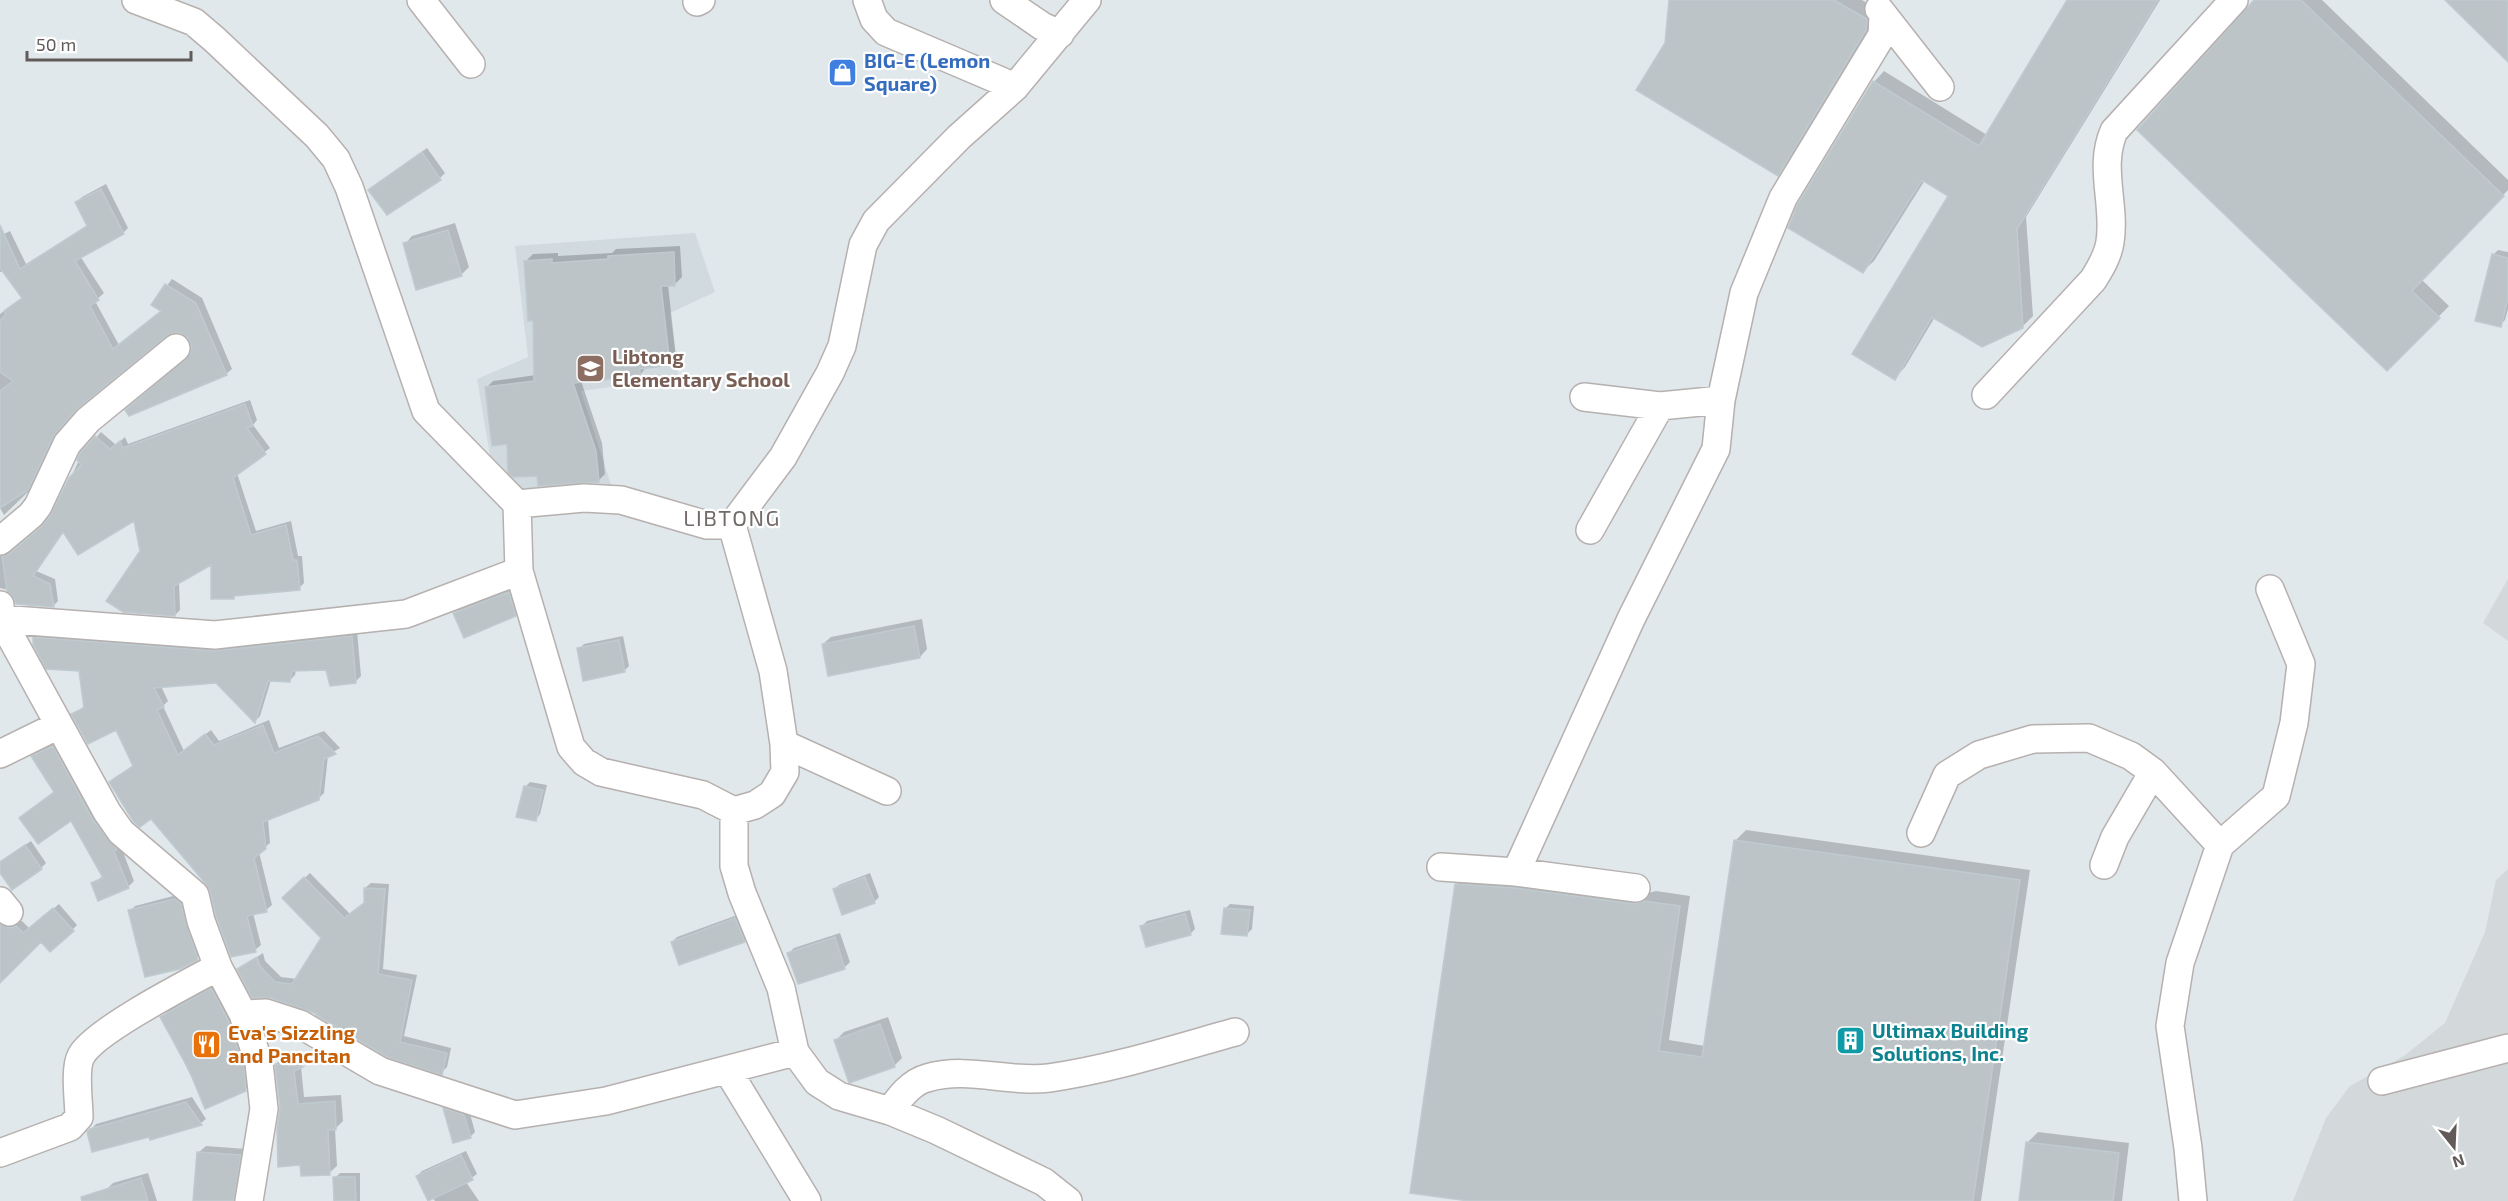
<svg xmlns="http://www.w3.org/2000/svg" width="2508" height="1201" font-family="'Exo 2',sans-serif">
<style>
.industrial{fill:#d3d8da}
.education{fill:#d1dade}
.shadow{fill:#0003}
.building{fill:#bcc4c7;stroke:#bfcbd1;stroke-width:1.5}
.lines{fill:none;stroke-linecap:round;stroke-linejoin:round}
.minor-casing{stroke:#b6b0ae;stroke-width:30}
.minor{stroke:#fff;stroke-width:27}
.labels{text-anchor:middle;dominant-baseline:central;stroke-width:4.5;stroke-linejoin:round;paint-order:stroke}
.shop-label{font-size:20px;font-weight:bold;fill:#366cbe;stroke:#fff;text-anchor:start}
.education-label{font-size:20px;font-weight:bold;fill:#785e54;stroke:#fff;text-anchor:start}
.culture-label{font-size:20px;font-weight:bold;fill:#0d838f;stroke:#fff;text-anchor:start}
.food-label{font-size:20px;font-weight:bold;fill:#c56008;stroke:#fff;text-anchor:start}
.quarter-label{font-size:22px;letter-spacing:1.5px;fill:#736b6a;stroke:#fff}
</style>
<rect width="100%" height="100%" fill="#e0e8ec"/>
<path class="industrial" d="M2508,579V641L2483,623Z
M2508,869V1201H2293L2326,1118L2350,1086L2404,1056L2445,1023L2485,932L2496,880Z"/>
<path class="education" d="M695,233L715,292L670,313L679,378L581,391L613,491L526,496L491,461L477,379L528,357L515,246Z"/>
<path class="shadow" d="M1671,0H1862L1877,9L1876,18L1788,163L1778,174L1667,44Z
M2069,0H2160L2026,217L2033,316L2022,327L1935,317L1905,367L1895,378L1950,196L1925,180L1874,261L1863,271L1874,82L1884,71L1987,135Z
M2258,0H2322L2508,180V190L2421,279L2449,306L2387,369Z
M427,148L445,173L440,178L370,190Z
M106,184L128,228L123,233L80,256L104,293L95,301L119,345L163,310L153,304L172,279L202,298L232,369L226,374L192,354L193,346L189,337L183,332L174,331L165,334L78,406L58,430L30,490L4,515L0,508V314L23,297L4,271L0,272V236L10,231L26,264L88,225L77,202L82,197Z
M455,223L469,267L461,275L405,244L412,236Z
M680,246L682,277L675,284L668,285L676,357L669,364L646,367L640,375L581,381L602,443L605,474L598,481L539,475L508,443L486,388L493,381L536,375L535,319L526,261L533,254L558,253V256L612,253L616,249Z
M2498,250L2508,252V309L2505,320L2500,325L2493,255Z
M250,400L257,420L253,425L270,448L237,473L256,531L291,521L298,556H302L304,583L299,588L237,594L233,597L212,563L179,582L180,610L175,615L142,552L135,519L64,531L36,571L55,579L58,601L53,606L15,596L8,590L0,588V551L8,552L16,549L46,523L54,513L82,454L101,432L116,445L125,437L128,444Z
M514,588L520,610L515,615L455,613L460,608Z
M922,619L927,649L920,657L823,644L831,637Z
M357,631L361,676L355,682L327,668L296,670L295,675L289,681L271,680L260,716L255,721L217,681L161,686L168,701L163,706L184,751L211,730L219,741L269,720L279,748L324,731L340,748L328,755L324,793L318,799L268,819L270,843L259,852L272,905L266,910L253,913L261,945L255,950L212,891L116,777L134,765L117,728L73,714L85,706L80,669L35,638L40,632Z
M623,636L629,666L624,671L579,649L584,644Z
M59,741L120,844L134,881L128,887L93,883L103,876L33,756L39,750Z
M530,782L547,785L540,814L535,820L525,787Z
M1746,830L2030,870L1981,1201H1480L1456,884L1467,874L1645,894L1656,891L1690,896L1669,1040L1705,1046L1735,841Z
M31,841L46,863L41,868L0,870L2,861Z
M310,873L350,914L365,902V888L371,883L389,884L383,969L417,975L404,1036L451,1048L447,1067L441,1073L318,1015L239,969L263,953L265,961L281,977L297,979L323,938L284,898Z
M870,873L879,897L874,902L834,890L839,885Z
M181,894L203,953L180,968L130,911L135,906Z
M59,904L77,925L72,930L45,936L0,974V913L10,922L22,921L30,929Z
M1230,904L1254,906L1252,929L1247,934L1225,909Z
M1190,910L1195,929L1190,934L1142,926L1147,921Z
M740,914L749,936L744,941L672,942L677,937Z
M840,933L850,962L845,967L799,983L789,953L794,948Z
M219,982L253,1083L245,1090L206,1107L162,1017L169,1010Z
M888,1017L902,1058L894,1066L836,1040L844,1032Z
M316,1048L330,1057L328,1060L313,1052Z
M284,1057L308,1060L301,1067L304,1097L341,1095L343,1121L335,1129L337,1166L329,1173L301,1164L281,1108L276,1064Z
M192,1097L206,1119L201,1123L150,1136L89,1132L96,1124Z
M449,1104L469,1110L475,1132L470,1137L454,1142L445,1108Z
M2038,1132L2129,1143L2122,1201H2020L2027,1143Z
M206,1146L246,1149L242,1201H195L199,1152Z
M466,1151L477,1174L466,1182L479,1201H435L417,1176L422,1171Z
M148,1173L157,1201H109L106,1190L113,1183Z
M340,1173H360V1201H335V1178Z"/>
<path class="building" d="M1669,0H1834L1867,19L1866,30L1778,176L1636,90L1665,43Z
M2067,0H2158L2017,229L2023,328L1982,347L1932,317L1895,380L1852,354L1948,196L1922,180L1863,273L1788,228L1797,205L1873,81L1979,146Z
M2254,0H2301L2504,196L2412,291L2440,318L2387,371L2137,130Z
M2445,0H2508V62Z
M422,152L441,180L387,215L368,190Z
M101,189L124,234L75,261L99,300L90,306L113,349L161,311L151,305L165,284L196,303L227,375L129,416L125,410L190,354L192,346L188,338L181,333H173L167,336L76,410L53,437L28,490L0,508V391L13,381L0,372V321L6,314L4,311L22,298L0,268V225L20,269L87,226L75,202Z
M448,230L462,276L416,290L403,243Z
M674,252L675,286H661L670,365L640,369V376L573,383L596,451L599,482L538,486L537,476L513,477L508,473L507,444L492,446L485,387L534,381L533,321H528L524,261L552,259V263L608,259V256Z
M2492,254L2508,258V298L2501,327L2475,321Z
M245,404L253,426L247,428L266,454L233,478L251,535L286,525L293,560H297L300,590L234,596V599H211V565L174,586L175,616L123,612L106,601L140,551L134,521L78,555L63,532L33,576L50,584L54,607L16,604L13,597L7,591L2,556L10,553L41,527L50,516L69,478L81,465L77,460L80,453L95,436L110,449L120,441L123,448Z
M509,592L516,616L464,638L453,613Z
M914,626L920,658L828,676L822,644Z
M352,636L356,683L330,686L326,670L292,671L290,682L268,681L255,723L216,683L154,688L164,707L157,710L178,755L205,734L214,745L263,725L274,753L318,736L336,754L324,759L319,800L263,822L266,849L254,858L267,912L247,916L256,952L231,957L216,916L210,891L206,884L151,819L140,827L133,821L109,782L133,766L116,730L88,744L71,714L84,708L79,671L46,669L33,644V637L214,651Z
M619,640L625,672L583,681L577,648Z
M53,746L93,820L117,849L114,851L129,888L98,901L91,883L103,878L71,821L38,844L19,818L54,792L31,756Z
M524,786L543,790L536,821L516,817Z
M1734,840L2020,880L1973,1201H1469L1410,1193L1455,884L1514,888L1634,904L1644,901L1680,906L1659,1051L1702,1057Z
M25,845L42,869L12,890L0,873V862Z
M304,877L344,918L364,903V888L385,889L378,974L412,980L400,1042L447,1053L442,1075L387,1057L316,1015L317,1014L271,998H252L237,969L257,957L260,966L275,982L292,984L321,938L282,898Z
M865,877L875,903L842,915L833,889Z
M175,899L181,904L198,960L180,969L145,977L128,910Z
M53,908L74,931L50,952L41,942L0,983V924L11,928L16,926L23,933Z
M1224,908L1250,910L1247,936L1221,934Z
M1185,914L1191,935L1146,947L1140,926Z
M735,918L745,942L679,965L671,942Z
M835,937L845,969L798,984L787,953Z
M211,988L228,1020L244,1066L246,1091L205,1109L190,1072L160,1017Z
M880,1024L895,1067L849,1083L834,1040Z
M275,1064L303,1067L294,1071L298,1104L335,1101L336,1130H328L330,1175L301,1176L300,1165L278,1167L277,1130L280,1108Z
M186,1102L202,1125L150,1140L149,1137L92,1152L87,1132L90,1129Z
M443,1108L464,1115L471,1138L453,1143Z
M2026,1142L2119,1153L2113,1201H2019Z
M197,1152L241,1155L234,1201H193Z
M461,1155L473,1180L428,1201L416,1176Z
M333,1177H355L356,1201H334Z
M141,1178L148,1201H82L81,1197Z"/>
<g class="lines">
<defs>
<path id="minor" d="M136,0L194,22L214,39L317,136L336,159L349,187L426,411L517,504L519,571L571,747L584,762L601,772L703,795L734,811L755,805L772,794L785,772L784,744L773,671L732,525
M421,0L471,64
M867,0L874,19L886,32L1015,87
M1004,0L1042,26L1060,34
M697,2L701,0
M1879,9L1940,87
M1986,395L2093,280C2100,269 2108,256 2110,242C2116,205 2098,167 2114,131L2234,0
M1584,397L1660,406L1721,400
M517,504L584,498L621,500L707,525H732
M732,525L783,457L830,373L842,346L863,245L876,221L959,137L1015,87L1087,0
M1590,530L1660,406
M0,541L31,515L38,506L67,444L88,420L176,348
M0,605L1,619L107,812L121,832L195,895L201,921L218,967L243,1014
M0,619L215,635L406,614L519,571
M784,744L887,791
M0,754L59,725
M734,811V866L742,893L781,988L795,1052L817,1082L839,1096L890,1111L936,1130L1044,1182L1068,1201
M1921,833L1947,775L1979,755L2033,739L2089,738L2131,756L2153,772L2220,845
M2104,865L2115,837L2153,772
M1441,867L1516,872L1636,888
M1516,872L1631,619L1716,449L1721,400L1744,293L1783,198L1882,35L1883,16
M0,901L9,912
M728,1071L807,1201
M2382,1081L2508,1048
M890,1111C899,1098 911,1082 927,1078C968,1066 1008,1083 1049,1078C1112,1069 1174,1049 1235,1032
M0,1153L70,1127L79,1117C79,1102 74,1069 81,1056C94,1031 190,982 218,967
M249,1201L264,1109L259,1063L243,1014L266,1013L300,1024L380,1071L515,1115L606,1101L795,1052
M2193,1201L2188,1148L2170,1026L2180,963L2220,845L2276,796L2294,723L2301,664L2270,589"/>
</defs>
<use href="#minor" class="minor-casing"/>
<use href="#minor" class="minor"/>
</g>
<defs>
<symbol id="shop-square" viewBox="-11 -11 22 22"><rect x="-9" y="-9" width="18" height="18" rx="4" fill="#3f7fe0" stroke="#fff"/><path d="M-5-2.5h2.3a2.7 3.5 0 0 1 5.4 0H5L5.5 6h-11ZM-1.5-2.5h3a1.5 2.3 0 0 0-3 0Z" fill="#fff"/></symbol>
<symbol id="school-square" viewBox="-11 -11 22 22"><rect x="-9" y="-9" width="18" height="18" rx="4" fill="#8d6e63" stroke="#fff"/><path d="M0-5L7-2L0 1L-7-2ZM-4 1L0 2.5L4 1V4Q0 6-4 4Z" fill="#fff"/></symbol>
<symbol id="building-square" viewBox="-11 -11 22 22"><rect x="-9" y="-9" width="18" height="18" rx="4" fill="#0f9aa8" stroke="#fff"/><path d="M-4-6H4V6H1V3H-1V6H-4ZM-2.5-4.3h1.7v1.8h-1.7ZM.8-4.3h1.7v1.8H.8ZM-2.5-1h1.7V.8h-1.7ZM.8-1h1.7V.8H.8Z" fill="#fff"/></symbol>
<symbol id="restaurant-square" viewBox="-11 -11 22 22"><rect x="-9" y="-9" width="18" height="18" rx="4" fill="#e8710a" stroke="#fff"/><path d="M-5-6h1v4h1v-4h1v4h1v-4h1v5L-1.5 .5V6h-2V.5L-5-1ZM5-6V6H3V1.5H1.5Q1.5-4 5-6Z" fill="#fff"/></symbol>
</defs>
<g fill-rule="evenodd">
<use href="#shop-square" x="826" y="56" width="33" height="33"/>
<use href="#school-square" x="574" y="352" width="33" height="33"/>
<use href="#building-square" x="1834" y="1024" width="33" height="33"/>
<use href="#restaurant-square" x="190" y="1028" width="33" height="33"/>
</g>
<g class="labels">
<g class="shop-label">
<text x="864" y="60">BIG-E (Lemon<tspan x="864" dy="23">Square)</tspan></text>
</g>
<g class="education-label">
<text x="612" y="356">Libtong<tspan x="612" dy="23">Elementary School</tspan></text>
</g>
<g class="culture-label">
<text x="1872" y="1030">Ultimax Building<tspan x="1872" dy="23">Solutions, Inc.</tspan></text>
</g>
<g class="food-label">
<text x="228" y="1032">Eva's Sizzling<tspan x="228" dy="23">and Pancitan</tspan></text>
</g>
<g class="quarter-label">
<text x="732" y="517">LIBTONG</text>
</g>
</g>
<g transform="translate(2454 1147) rotate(162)" stroke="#ffffff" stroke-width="4.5" paint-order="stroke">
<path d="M0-4.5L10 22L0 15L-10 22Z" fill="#615a59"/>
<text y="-9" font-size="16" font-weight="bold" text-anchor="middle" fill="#615a59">N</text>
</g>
<path d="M27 51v9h164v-9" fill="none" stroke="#615a59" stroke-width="3"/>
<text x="36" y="51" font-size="18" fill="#615a59" stroke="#ffffff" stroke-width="4.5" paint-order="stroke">50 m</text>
</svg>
